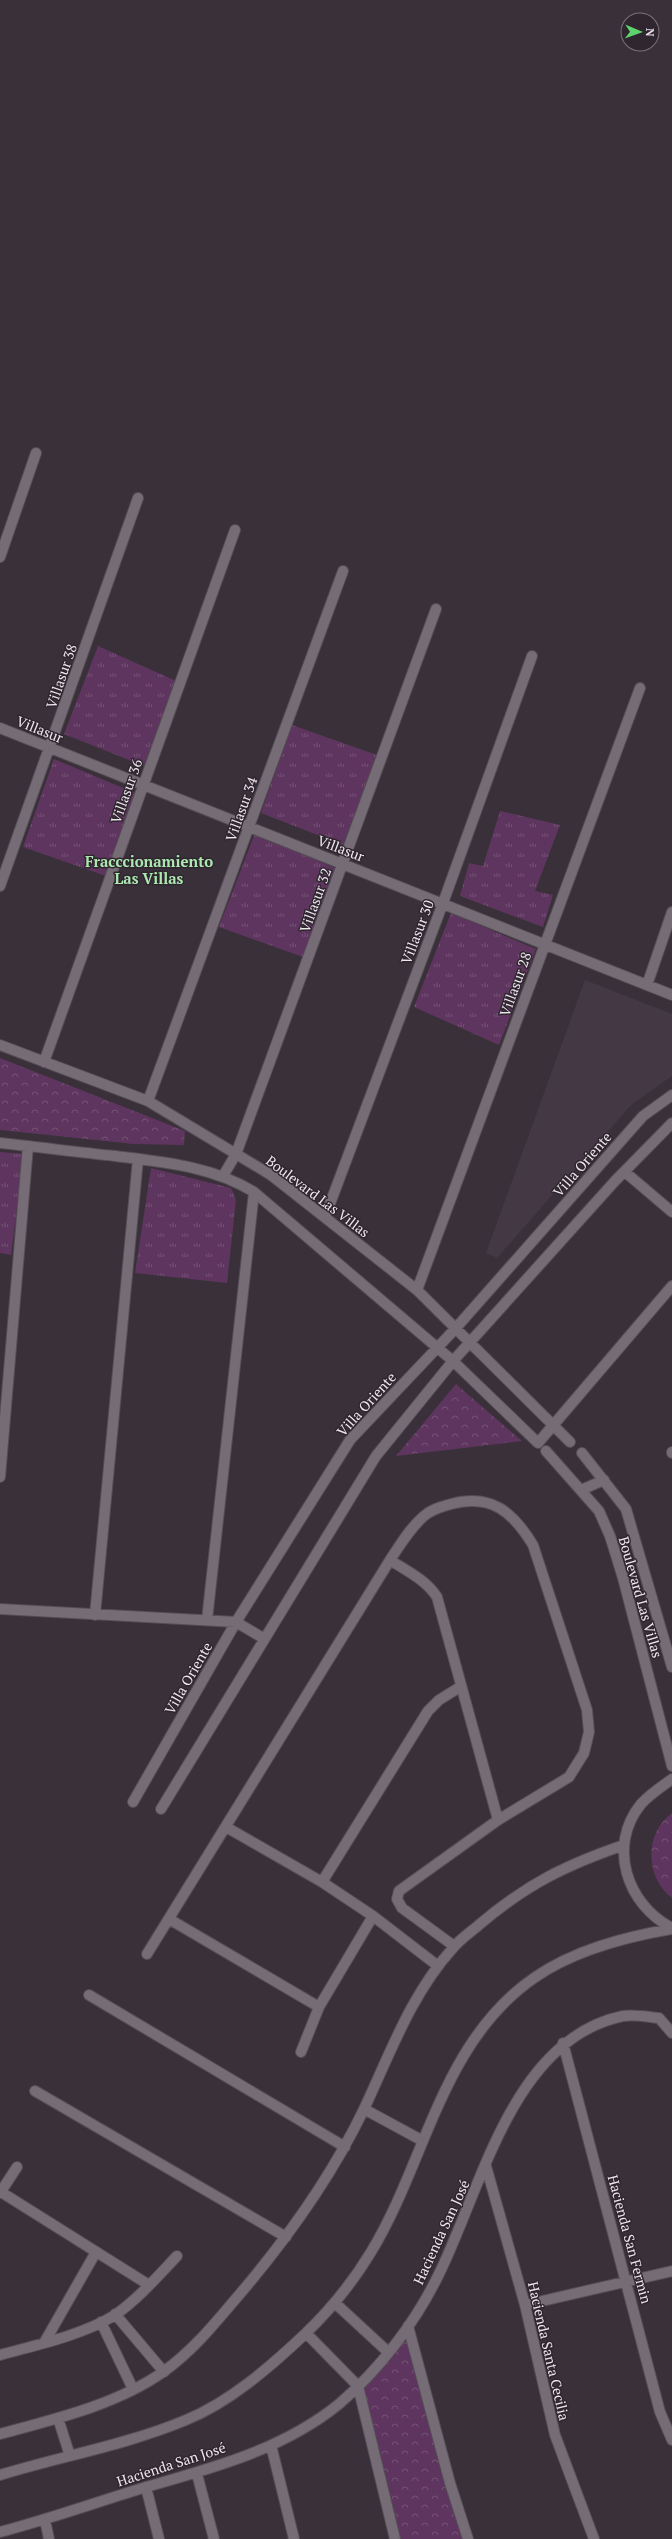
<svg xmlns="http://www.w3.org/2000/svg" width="672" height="2539" font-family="'PT Serif',serif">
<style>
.built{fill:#453845}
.grass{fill:url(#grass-tufts)}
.forest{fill:url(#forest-crowns)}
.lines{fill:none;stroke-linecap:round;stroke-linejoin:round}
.minor-casing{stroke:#554e55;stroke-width:12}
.minor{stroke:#766c76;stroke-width:10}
.labels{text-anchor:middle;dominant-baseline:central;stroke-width:3;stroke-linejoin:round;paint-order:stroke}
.street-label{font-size:14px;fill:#ece7ec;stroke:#2f262f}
.neighbourhood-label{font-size:15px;font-weight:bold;fill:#ace9b0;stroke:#2f262f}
</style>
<defs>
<pattern id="grass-tufts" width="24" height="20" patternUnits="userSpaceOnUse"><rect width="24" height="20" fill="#5e355f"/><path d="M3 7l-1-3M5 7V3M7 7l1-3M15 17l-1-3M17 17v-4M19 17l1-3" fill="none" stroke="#755276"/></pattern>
<pattern id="forest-crowns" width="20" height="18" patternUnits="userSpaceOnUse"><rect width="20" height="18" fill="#5e355f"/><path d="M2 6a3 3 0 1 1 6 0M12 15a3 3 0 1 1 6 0" fill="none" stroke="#755276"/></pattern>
</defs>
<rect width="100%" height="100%" fill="#393039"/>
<path class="built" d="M585,980L672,1014V1076L631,1105L497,1258L486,1253Z"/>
<path class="grass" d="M98,646L176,681L144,766L64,734Z
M292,725L377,755L343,845L261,813Z
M54,759L135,793L106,876L23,847Z
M500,811L560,825L535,891L553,895L543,927L460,896L469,863L483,866Z
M255,833L337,869L303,957L219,927Z
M451,913L536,949L499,1045L414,1007Z
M0,1152L24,1154L11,1255L0,1253Z
M151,1168L231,1188L236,1200L227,1283L135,1273Z"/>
<path class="forest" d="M0,1058L185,1131L184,1145L134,1144L0,1130Z
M456,1384L522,1441L396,1456Z
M672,1813V1898C645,1878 644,1833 672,1813Z
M408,2326L468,2539H395L358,2386Z"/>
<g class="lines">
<defs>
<path id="minor" d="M0,557L36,453
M0,728L672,995
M0,886L138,498
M647,985L672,912
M0,1045L148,1101L271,1175L417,1290L570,1442
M44,1062L235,530
M148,1101L343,571
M0,1143C38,1147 76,1152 115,1156C163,1162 212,1166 254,1192L453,1361L538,1443L672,1286
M625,1172L672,1212
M223,1176L236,1154L436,609
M325,1217L443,903L532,656
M417,1290L640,688
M546,1451L599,1511L610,1536L623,1578L672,1766
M582,1453L626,1509L672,1667
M672,1453V1452
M0,1477L28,1146
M581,1490L604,1480
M390,1560C407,1571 426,1580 437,1597L498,1820
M0,1609L236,1622L263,1638
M95,1615L138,1159
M207,1620L254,1192
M672,1779C661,1787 650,1794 641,1804C607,1846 627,1905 672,1928
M133,1802L236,1622L350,1440L455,1329L643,1116L672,1095
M161,1809L376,1456L453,1361L615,1181L672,1123
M226,1827L322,1882L373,1916L438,1966
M322,1882L428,1711L439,1700L460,1687
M169,1919L319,2007
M147,1954L390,1560C400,1545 410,1528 424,1516C432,1509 441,1507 451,1504C491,1493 513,1512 533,1545L587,1710L589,1732L584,1753L569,1777L498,1820L399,1891L397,1899L402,1908L454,1946
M89,1995L345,2147
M563,2043L660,2412L672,2440
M301,2052L319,2007L373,1916
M35,2091L286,2237
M364,2109L423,2141
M486,2166L525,2305L555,2435L594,2539
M1,2192L149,2285
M0,2193L17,2167
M335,2303L388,2352
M525,2305L672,2271
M115,2314L164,2372
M101,2322L133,2389
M408,2326L450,2483L468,2539
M306,2333L358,2386L395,2539
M44,2343L96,2252
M0,2355C36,2345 83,2335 115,2315C138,2299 158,2276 177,2256
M58,2418L70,2456
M0,2434C55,2419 116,2405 163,2372C190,2353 212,2327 233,2302C284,2243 330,2180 364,2109C390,2054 411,1994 453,1948C460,1939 471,1932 480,1924C527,1884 566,1865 624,1845
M271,2445L294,2539
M197,2474L214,2539
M0,2475C62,2456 126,2445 186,2420C230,2402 270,2367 305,2334C330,2310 353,2282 371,2252C426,2162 441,2042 534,1978C574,1950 625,1937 672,1929
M146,2487L159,2539
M45,2520L49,2539
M0,2532C49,2519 97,2502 146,2487C213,2468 284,2449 339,2404C379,2370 415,2323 438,2276C482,2188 512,2039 623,2016C634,2014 648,2017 659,2018L672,2033"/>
</defs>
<use href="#minor" class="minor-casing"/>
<use href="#minor" class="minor"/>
</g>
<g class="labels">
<g class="street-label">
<text transform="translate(61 676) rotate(-71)">Villasur 38</text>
<text transform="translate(40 729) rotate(22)">Villasur</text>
<text transform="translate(126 791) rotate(-70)">Villasur 36</text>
<text transform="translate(241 809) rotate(-70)">Villasur 34</text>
<text transform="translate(341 848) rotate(21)">Villasur</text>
<text transform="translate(315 900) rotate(-70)">Villasur 32</text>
<text transform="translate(417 932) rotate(-69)">Villasur 30</text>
<text transform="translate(515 984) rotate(-70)">Villasur 28</text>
<text transform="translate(582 1164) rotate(-49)">Villa Oriente</text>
<text transform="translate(318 1196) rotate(37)">Boulevard Las Villas</text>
<text transform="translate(366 1404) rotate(-48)">Villa Oriente</text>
<text transform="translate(641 1597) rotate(74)">Boulevard Las Villas</text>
<text transform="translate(188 1678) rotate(-60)">Villa Oriente</text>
<text transform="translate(441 2232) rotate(-65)">Hacienda San José</text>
<text transform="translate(630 2239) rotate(75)">Hacienda San Fermin</text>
<text transform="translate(549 2351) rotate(77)">Hacienda Santa Cecilia</text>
<text transform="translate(171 2464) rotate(-18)">Hacienda San José</text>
</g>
<g class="neighbourhood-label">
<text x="149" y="861">Fracccionamiento<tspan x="149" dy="17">Las Villas</tspan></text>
</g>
</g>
<g transform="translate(640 32) rotate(92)"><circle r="19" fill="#2f262f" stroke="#7b737b"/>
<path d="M0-3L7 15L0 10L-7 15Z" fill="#5cd56d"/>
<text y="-6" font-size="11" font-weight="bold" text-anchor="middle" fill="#ece7ec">N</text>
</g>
</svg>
